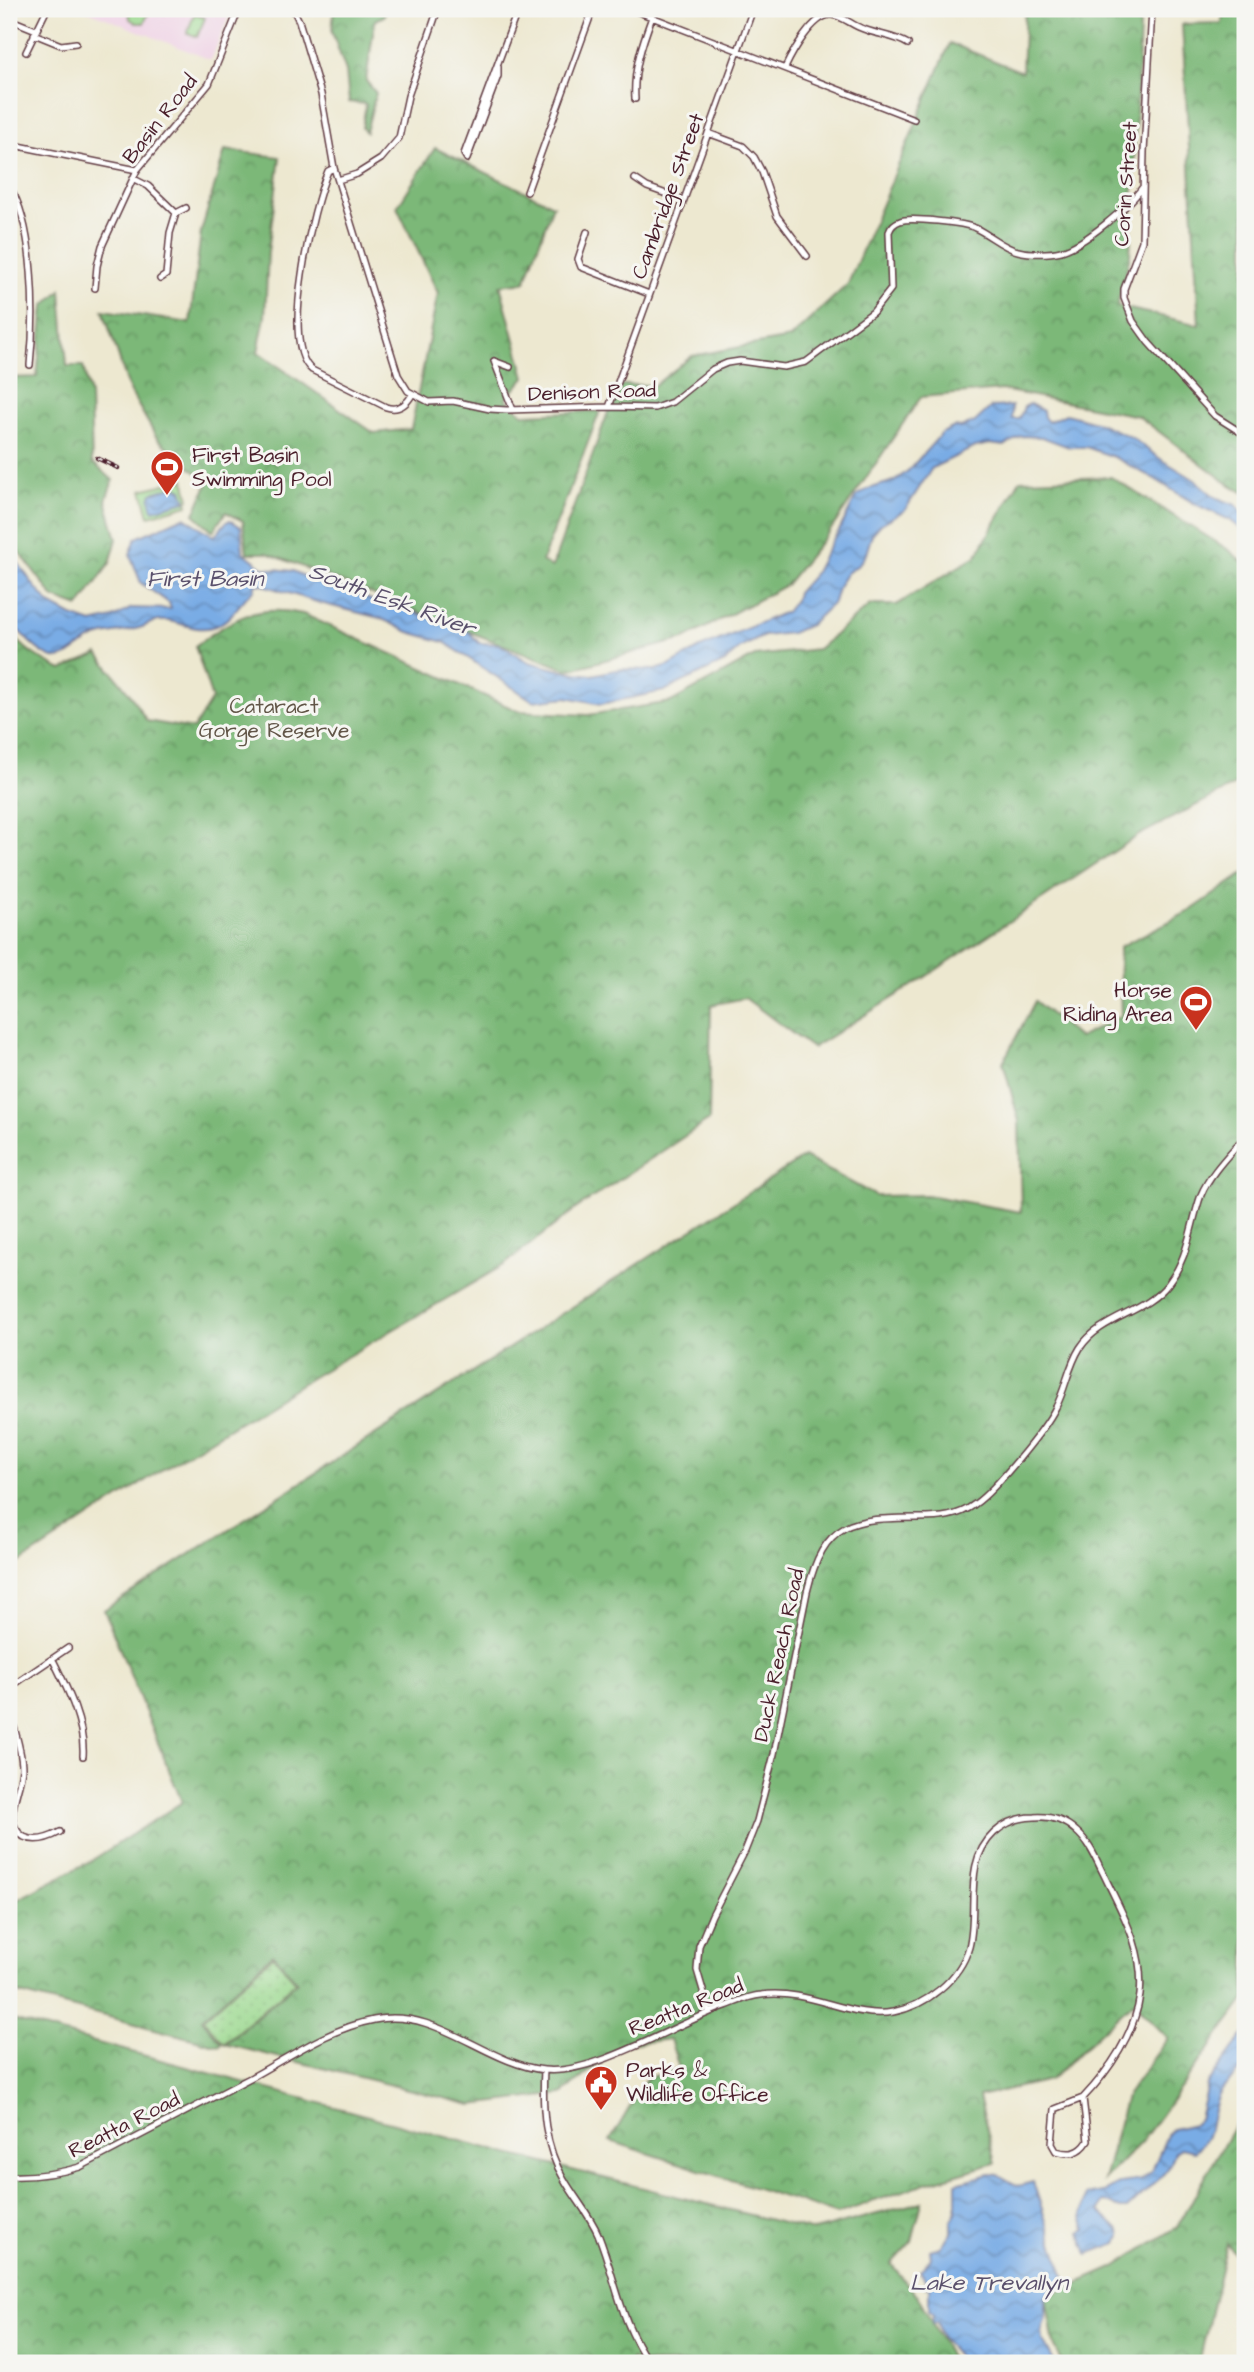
<svg xmlns="http://www.w3.org/2000/svg" width="1254" height="2372" font-family="'Architects Daughter',sans-serif">
<style>
.built{fill:#efd0e5}
.green{fill:url(#green-dots);stroke:#727c5c;stroke-width:2}
.forest{fill:url(#forest-crowns);stroke:#626c52;stroke-width:2}
.pitch{fill:#9ad88d;stroke:#727c5c;stroke-width:2}
.water{fill:url(#water-waves);stroke:#626688;stroke-width:2}
.lines{fill:none;stroke-linecap:round;stroke-linejoin:round}
.street-casing{stroke:#623d44;stroke-width:8}
.street{stroke:#fff;stroke-width:5}
.rail-casing{stroke:#4a1f2b;stroke-width:4.5}
.rail{stroke:#f6f6f2;stroke-width:2;stroke-dasharray:5;stroke-linecap:butt}
.labels{text-anchor:middle;dominant-baseline:central;stroke-width:6;stroke-linejoin:round;paint-order:stroke}
.street-label{font-size:21px;fill:#4a1f2b;stroke:#f6f6f2}
.poi-label{font-size:21px;fill:#4a1f2b;stroke:#f6f6f2;text-anchor:start}
.park-label{font-size:21px;fill:#625648;stroke:#f6f6f2}
.water-label{font-size:23px;font-style:italic;fill:#5a506c;stroke:#f6f6f2}
</style>
<defs>
<pattern id="green-dots" width="8" height="8" patternUnits="userSpaceOnUse" patternTransform="scale(1.75)"><rect width="8" height="8" fill="#9ad88d"/><path d="M2 2h.1M6 6h.1" fill="none" stroke="#86b97a" stroke-width="1.8" stroke-linecap="round"/></pattern>
<pattern id="forest-crowns" width="20" height="18" patternUnits="userSpaceOnUse" patternTransform="scale(1.75)"><rect width="20" height="18" fill="#7bb878"/><path d="M2 6a3 3 0 1 1 6 0M12 15a3 3 0 1 1 6 0" fill="none" stroke="#679563"/></pattern>
<pattern id="water-waves" width="16" height="10" patternUnits="userSpaceOnUse" patternTransform="scale(1.75)"><rect width="16" height="10" fill="#79ace5"/><path d="M0 5q4-4 8 0t8 0" fill="none" stroke="#658bba"/></pattern>
</defs>
<rect width="100%" height="100%" fill="#f6f6f2"/>
<filter id="ink" filterUnits="userSpaceOnUse"><feTurbulence type="fractalNoise" baseFrequency=".0143" numOctaves="2"/><feDisplacementMap in="SourceGraphic" scale="14" xChannelSelector="R" yChannelSelector="G"/><feConvolveMatrix kernelMatrix="1 2 1 2 8 2 1 2 1" color-interpolation-filters="sRGB"/></filter>
<filter id="wash" filterUnits="userSpaceOnUse"><feTurbulence type="fractalNoise" baseFrequency=".00686" numOctaves="4" result="noise"/><feDisplacementMap in="SourceGraphic" scale="28" xChannelSelector="R" yChannelSelector="G"/><feGaussianBlur stdDeviation="1.57" result="paint"/><feColorMatrix in="noise" values="0 0 0 0 0 0 0 0 0 0 0 0 0 0 0 0 0 1.4 0 .05"/><feComposite in="paint" operator="in"/></filter>
<g filter="url(#wash)">
<rect width="100%" height="100%" fill="#ede8d0"/>
<path class="built" d="M83,9H232L211,60Z"/>
<path class="green" d="M273,1956L296,1982L224,2043L203,2019Z"/>
<path class="forest" d="M334,9H385L384,16L375,20L366,81L376,93L366,132L362,128L366,104L349,102L346,71L332,32Z
M1025,9H1133L1140,25L1130,256L1117,306L1199,325L1182,24L1222,23L1223,9H1245V493L1230,485L1138,416L1002,390L921,397L832,528L786,585L684,639L568,670L267,553H247L243,521L226,512L213,531L194,514L208,483L157,438L130,391L103,310L190,323L201,232L225,150L280,157L268,252L265,317L258,352L374,433L411,429L438,293L397,207L435,148L553,205L525,282L500,285L525,377L506,399L523,414L600,411L542,561L552,567L608,412L621,385H655L692,356L790,338L848,284L950,43L1022,72Z
M61,290L67,366H83L90,395L92,462L113,480L106,500L117,539L110,563L79,607L54,598L9,538V378L37,377L44,306Z
M1111,477L1229,550L1245,564V780L1139,835L918,982L812,1048L745,998L711,1005L709,1120L574,1210L504,1265L314,1376L166,1467L9,1570V629C22,649 41,660 62,670L98,654L129,693L147,721L193,729L212,699L195,646C233,619 255,603 303,614L518,711L588,715L671,702L755,656L818,649L870,605H896L976,556L1020,480Z
M1245,873V1999L1142,2141L1104,2180L1126,2096L1168,2038L1133,2002L1050,2080L979,2096L995,2163L926,2183L837,2214L610,2141L647,2078L679,2068L670,2039L621,2045L562,2094L472,2105L225,2044L297,1982L273,1954L202,2019L222,2043L220,2046L9,1991V1904L94,1859L182,1802L104,1610L804,1157L876,1196L927,1195L1021,1212L1019,1121L1003,1062L1035,1001L1079,1038L1121,1016L1119,947L1190,911Z
M9,2019L509,2154L814,2231L922,2202L912,2241L891,2264L919,2298L953,2363H646L631,2359L630,2363H9Z
M1245,2107V2266L1227,2243L1199,2363H1063L1054,2345L1046,2297L1113,2268L1177,2227Z"/>
<path class="pitch" d="M129,9H150L144,23H136L130,19Z
M195,13L205,18L197,37L187,33Z
M184,479L189,499L187,500L188,505L149,516L142,490Z"/>
<path class="water" d="M1030,404L1043,411L1044,417L1048,422L1066,414L1099,423L1131,437L1159,458L1195,480L1215,497L1236,505L1245,516V532L1230,520L1195,504L1153,478L1114,457L1086,447H1069L1042,437L1021,436L1004,446L990,444L975,447L932,468L905,510L881,524L872,534L866,554L858,565L847,573L839,585L834,602L810,625L791,633L764,636L740,648L725,662L664,691L601,704L567,697L533,701L444,642L409,632L380,618L320,603L260,584L255,585V589C239,601 233,621 212,627C191,633 174,616 154,622C149,623 144,627 139,628C124,633 106,632 92,639C81,644 67,661 53,658C39,654 18,631 9,619V550L35,587L50,604L72,616L92,623L113,618L132,608L171,609L169,603L141,583L130,554L136,538L184,517L214,536C222,531 221,524 230,520L241,527L243,552L264,568L293,571L308,578L341,588L384,605H398L418,614L458,626L469,632L479,643L499,644L529,662L563,671L592,675L620,669L655,670L669,666L700,648L786,612L795,600L797,593L814,574L831,542L839,531L856,497L868,489L894,481L908,471L942,433L954,427L961,428L975,422L991,407L1012,406V419H1019L1024,407Z
M175,486L182,490L186,501L153,510L150,499L152,493Z
M1245,2033V2065C1237,2075 1225,2083 1219,2095C1210,2113 1214,2139 1194,2151L1181,2148L1175,2152L1170,2166L1160,2178L1127,2209H1120L1111,2203L1103,2202L1099,2211L1120,2231L1121,2237L1117,2243L1088,2254L1080,2232L1086,2229L1082,2216L1086,2195L1106,2191L1121,2183L1141,2180L1152,2171L1167,2135L1173,2129L1194,2124L1199,2119L1207,2084Z
M990,2174H997L1018,2186L1033,2182L1067,2284L1058,2288L1053,2285L1046,2297V2316L1042,2330L1043,2341L1055,2363H964L942,2338L937,2322L932,2324L933,2314L929,2310V2287L928,2284L926,2286V2281L920,2271L931,2258L930,2250L941,2247L951,2232V2222L956,2213V2183Z"/>
</g>
<g filter="url(#ink)">
<g class="lines">
<defs>
<path id="street" d="M293,9L299,21L321,94L334,168L398,375L408,391L429,402L453,401L490,409L507,410L609,407L655,408L672,402L713,369L727,363L740,361L784,367L806,362L873,312L891,289L889,232C891,226 894,223 900,221C910,217 965,223 975,228C989,234 1003,248 1018,251C1030,254 1049,254 1061,251C1084,245 1128,207 1142,188
M631,9L914,119
M1152,9L1144,152L1142,241L1124,289V298L1133,321L1148,342L1215,416L1245,435
M9,19L36,30
M34,34L61,45L76,43
M26,52L47,9
M498,67V76L467,159L464,154L518,9
M785,68C792,53 813,15 831,15C841,15 852,25 861,28C877,35 893,35 908,44
M635,99C633,70 642,44 652,17
M708,133L743,146L754,157L762,172L777,216L807,256
M9,144L137,170
M334,168L328,171C313,206 279,345 312,370L386,407C398,411 406,405 412,395
M134,179L148,186L176,213L170,233L166,275L160,279
M635,179L647,187L683,200
M338,180L357,174L381,159L399,138L408,96L438,9
M9,186C35,224 35,319 30,365
M527,192L593,9
M176,213L186,208
M587,232L578,259L581,267L649,294
M95,288L97,266L102,246L137,170L209,84L239,9
M494,361L513,410
M494,361L510,367
M609,407L753,9
M53,1660C67,1688 85,1723 83,1756
M9,1688L68,1648
M9,1710C14,1728 22,1750 22,1768C21,1791 0,1822 24,1837C36,1843 49,1838 60,1832
M709,2011L697,1970L699,1946L712,1915L745,1851L757,1821L774,1754L807,1592C824,1521 851,1518 919,1518C939,1518 958,1517 975,1504C995,1490 1045,1430 1056,1407C1066,1388 1068,1367 1080,1348C1101,1316 1145,1314 1168,1284C1189,1257 1190,1226 1201,1195C1210,1173 1230,1154 1245,1136
M544,2070C542,2108 544,2146 564,2179C574,2197 590,2215 598,2234C617,2282 619,2319 649,2363
M9,2176C34,2177 56,2174 80,2167C138,2137 195,2107 252,2077C290,2056 331,2028 374,2020C437,2007 484,2063 544,2070C594,2076 676,2023 726,2006C737,2002 748,1996 761,1995C809,1988 852,2020 893,2012C926,2006 960,1979 969,1947C979,1909 962,1863 994,1833C1006,1822 1019,1817 1035,1817C1050,1816 1065,1821 1076,1831C1090,1843 1096,1859 1104,1875C1122,1913 1145,1950 1140,1995C1135,2033 1109,2071 1083,2098L1088,2141C1080,2154 1070,2155 1056,2151L1052,2144L1055,2109L1083,2098"/>
</defs>
<use href="#street" class="street-casing"/>
<use href="#street" class="street"/>
<defs>
<path id="rail" d="M97,458L118,468"/>
</defs>
<use href="#rail" class="rail-casing"/>
<use href="#rail" class="rail"/>
</g>
</g>
<defs>
<symbol id="stadium-pin" viewBox="-11 -11 22 30"><path d="M0 17L-7.5 6A9.5 9.5 0 1 1 7.5 6Z" fill="#c8321e" stroke="#f6f6f2"/><path d="M0-5a6.5 5 0 1 0 0 10a6.5 5 0 1 0 0-10ZM-3.5-1.8h7v3.6h-7Z" fill="#fff"/></symbol>
<symbol id="civic-pin" viewBox="-11 -11 22 30"><path d="M0 17L-7.5 6A9.5 9.5 0 1 1 7.5 6Z" fill="#c8321e" stroke="#f6f6f2"/><path d="M-.6-6.5H3V-4.5H.6V-3L4-1V1h2V6H-6V1h2V-1L-.6-3ZM-1.2 2.5V6h2.4V2.5Z" fill="#fff"/></symbol>
</defs>
<g fill-rule="evenodd">
<use href="#stadium-pin" x="148" y="448" width="38" height="52"/>
<use href="#stadium-pin" x="1177" y="983" width="38" height="52"/>
<use href="#civic-pin" x="582" y="2063" width="38" height="52"/>
</g>
<g class="labels">
<g class="street-label">
<text transform="translate(160 119) rotate(-52)">Basin Road</text>
<text transform="translate(1126 184) rotate(-86)">Corin Street</text>
<text transform="translate(668 196) rotate(-70)">Cambridge Street</text>
<text transform="translate(592 392) rotate(-2)">Denison Road</text>
<text transform="translate(779 1655) rotate(-78)">Duck Reach Road</text>
<text transform="translate(686 2007) rotate(-22)">Reatta Road</text>
<text transform="translate(124 2125) rotate(-27)">Reatta Road</text>
</g>
<g class="poi-label">
<text x="192" y="455">First Basin<tspan x="192" dy="24">Swimming Pool</tspan></text>
<text x="1172" y="990" text-anchor="end">Horse<tspan x="1172" dy="24">Riding Area</tspan></text>
<text x="626" y="2070">Parks &amp;<tspan x="626" dy="24">Wildlife Office</tspan></text>
</g>
<g class="park-label">
<text x="274" y="706">Cataract<tspan x="274" dy="24">Gorge Reserve</tspan></text>
</g>
<g class="water-label">
<text x="205" y="579">First Basin</text>
<text transform="translate(392 600) rotate(20)">South Esk River</text>
<text x="989" y="2283">Lake Trevallyn</text>
</g>
</g>
<rect width="1254" height="2372" fill="none" stroke="#f6f6f2" stroke-width="35"/>
</svg>
